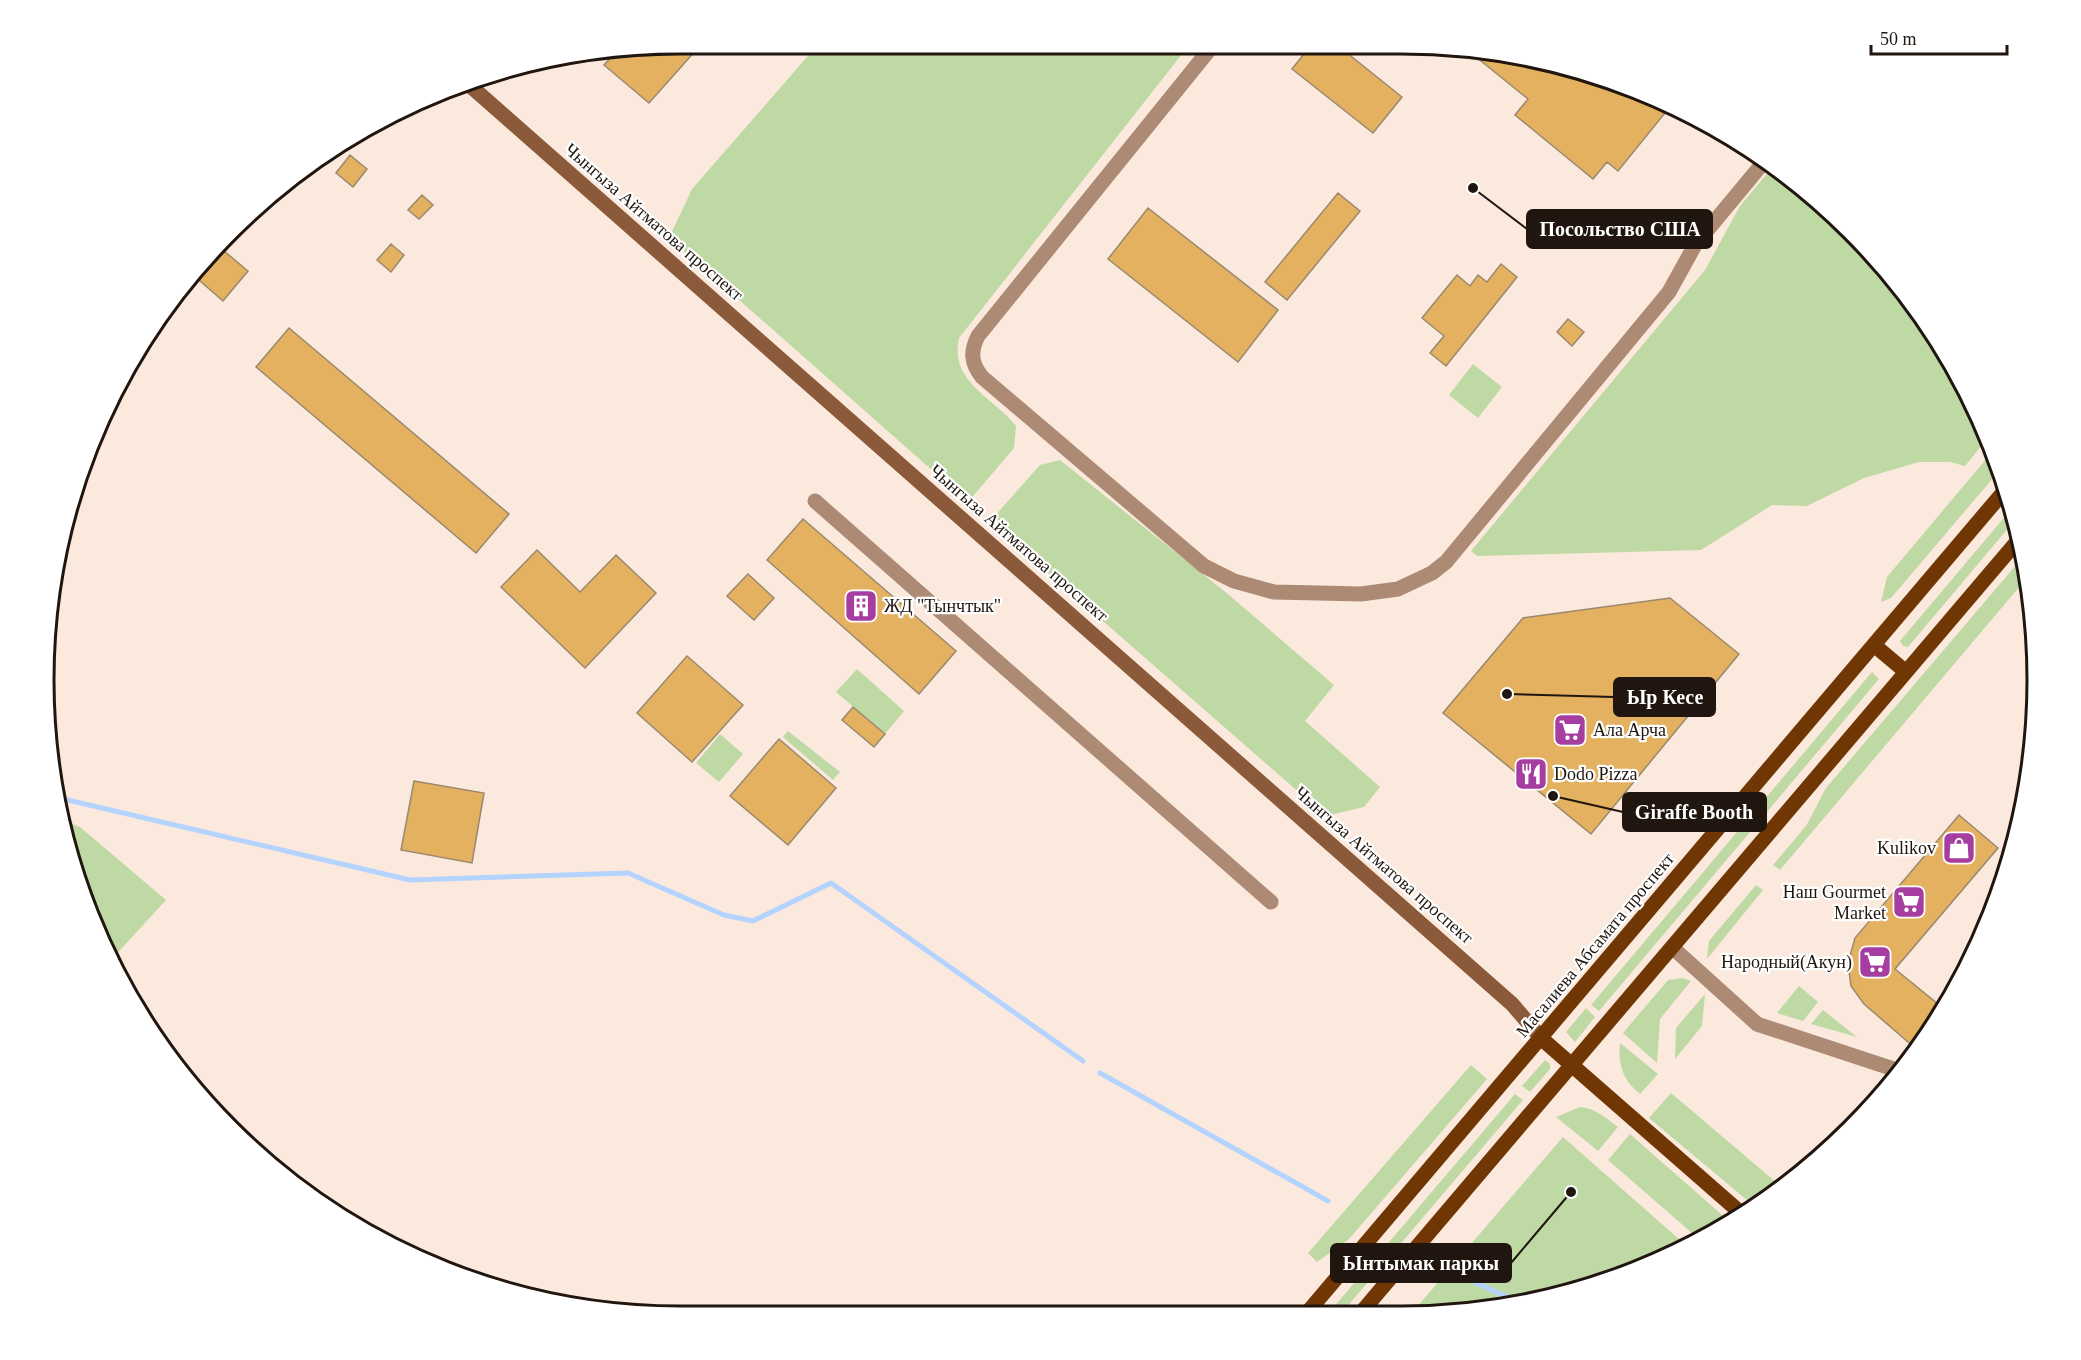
<svg xmlns="http://www.w3.org/2000/svg" width="2081" height="1360" font-family="'Times New Roman',serif">
<style>
.green{fill:#bfd9a5}
.lines{fill:none;stroke-linecap:round;stroke-linejoin:round}
.stream{stroke:#b4d3fe;stroke-width:5}
.building{fill:#e3b15f;stroke:#9a886f;stroke-width:1.5}
.street{stroke:#ac8a74;stroke-width:15}
.secondary{stroke:#8a5a3a;stroke-width:15}
.primary{stroke:#703705;stroke-width:15}
.labels{text-anchor:middle;dominant-baseline:central;stroke-width:4.5;stroke-linejoin:round;paint-order:stroke}
.street-label{font-size:18px;fill:#20160f;stroke:#fff}
.poi-label{font-size:18px;fill:#20160f;stroke:#fff;text-anchor:start}
.rim{fill:none;stroke:#20160f;stroke-width:3}
.leader{fill:none;stroke:#20160f;stroke-width:2}
.callout-dot{fill:#20160f;stroke:#fff;stroke-width:2}
.callout{fill:#20160f;stroke:#20160f;stroke-width:2}
.callout-label{font-size:20px;text-anchor:middle;font-weight:bold;fill:#fff}
</style>
<rect width="100%" height="100%" fill="#fbe9dd"/>
<path class="green" d="M814,49H1186L959,338C949,382 993,397 1016,426L1014,448L968,502L669,238L692,189Z
M1771,169L1821,202L1906,293L1972,399L1987,439L1965,466L1950,462H1919L1864,478L1807,506L1772,505L1701,550L1477,556L1471,551L1705,270L1740,206Z
M1473,364L1502,387L1478,418L1449,395Z
M1992,452L1999,471L1891,598L1881,602L1887,577Z
M1060,460L1229,595L1334,685L1305,721L1380,787L1364,807L1326,816L993,525V518L1040,465Z
M2013,507L2016,519L1908,647L1903,646L1900,641Z
M2023,557L2026,579L1780,870L1773,865L1806,826L1826,788Z
M857,669L904,711L885,734L836,692Z
M1872,672L1879,679L1599,1011L1591,1005Z
M788,731L840,772L833,780L783,737Z
M720,734L743,754L719,782L696,763Z
M60,819L80,827L166,900L110,961L92,923Z
M1756,885L1763,890L1707,959L1709,941Z
M1683,978L1691,981L1660,1019L1657,1063L1623,1033L1668,980Z
M1799,986L1818,1002L1803,1021L1777,1013Z
M1705,994L1702,1026L1675,1059L1676,1028Z
M1586,1008L1595,1017L1575,1042L1566,1032Z
M1823,1010L1857,1037L1811,1024Z
M1620,1043L1658,1074L1640,1094C1623,1080 1618,1066 1620,1043Z
M1545,1060L1550,1064V1069L1530,1092L1522,1086Z
M1471,1065L1487,1079L1349,1239L1317,1262L1308,1253Z
M1671,1093L1783,1188L1754,1206L1649,1118Z
M1515,1094L1523,1100L1340,1315H1327Z
M1580,1107C1595,1108 1606,1118 1618,1127L1598,1151L1556,1117Z
M1630,1134L1730,1222L1700,1240L1608,1160Z
M1563,1137L1688,1247L1565,1295L1442,1315H1410Z"/>
<g class="lines">
<path class="stream" d="M55,797L410,880L628,873L724,915L753,921L831,883L1083,1061
M1100,1073L1328,1201
M1458,1275L1519,1302"/>
</g>
<path class="building" d="M609,49H697L649,103L604,65L614,54Z
M1308,49H1342L1402,97L1373,133L1292,69Z
M1483,49L1566,65L1663,102L1658,108L1665,113L1618,171L1607,162L1593,179L1515,115L1528,99L1476,57Z
M350,155L367,169L353,187L336,173Z
M1338,193L1360,211L1287,300L1265,282Z
M422,195L433,205L419,219L408,210Z
M1148,208L1278,310L1238,362L1108,259Z
M391,244L404,255L391,272L377,260Z
M218,246L248,271L223,301L192,274Z
M1501,264L1517,277L1446,366L1430,353L1444,336L1422,318L1457,275L1470,286L1478,275L1487,282Z
M1568,319L1584,332L1572,346L1557,332Z
M289,328L509,514L476,553L256,367Z
M803,519L956,651L919,694L767,560Z
M537,550L580,592L616,555L656,593L585,668L501,587Z
M748,574L774,598L754,620L727,596Z
M1670,598L1739,654L1591,834L1443,713L1523,618Z
M687,656L743,705L692,762L637,713Z
M853,707L885,734L874,747L842,720Z
M779,739L836,788L788,845L730,796Z
M2032,749V764L2025,758Z
M414,781L484,793L472,863L401,850Z
M1959,815L1998,848L1895,969L1944,1009L1916,1049L1864,1004L1851,986L1848,963L1855,938Z"/>
<g class="lines">
<path class="street" d="M1210,49L978,336C970,352 971,363 982,377L1204,566L1234,581L1274,592L1361,594L1398,589L1432,573L1446,562L1669,292L1695,245L1763,163
M815,501L1271,902
M1673,948L1757,1024L1900,1071"/>
<path class="secondary" d="M466,82L1512,1004L1542,1039"/>
<path class="primary" d="M1874,645L1906,672
M1542,1039L1742,1214
M1306,1314L2006,489
M1359,1315L2020,538"/>
</g>
<defs>
<symbol id="building-square" viewBox="-11 -11 22 22"><rect x="-9" y="-9" width="18" height="18" rx="4" fill="#a63da0" stroke="#fff"/><path d="M-4-6H4V6H1V3H-1V6H-4ZM-2.5-4.3h1.7v1.8h-1.7ZM.8-4.3h1.7v1.8H.8ZM-2.5-1h1.7V.8h-1.7ZM.8-1h1.7V.8H.8Z" fill="#fff"/></symbol>
<symbol id="supermarket-square" viewBox="-11 -11 22 22"><rect x="-9" y="-9" width="18" height="18" rx="4" fill="#a63da0" stroke="#fff"/><path d="M-6-5.5h2.5l.6 2H6L4.5 2H-2.5L-4.4-4H-6ZM-1.5 3.2a1.3 1.3 0 1 0 .1 0ZM3 3.2a1.3 1.3 0 1 0 .1 0Z" fill="#fff"/></symbol>
<symbol id="restaurant-square" viewBox="-11 -11 22 22"><rect x="-9" y="-9" width="18" height="18" rx="4" fill="#a63da0" stroke="#fff"/><path d="M-5-6h1v4h1v-4h1v4h1v-4h1v5L-1.5 .5V6h-2V.5L-5-1ZM5-6V6H3V1.5H1.5Q1.5-4 5-6Z" fill="#fff"/></symbol>
<symbol id="shop-square" viewBox="-11 -11 22 22"><rect x="-9" y="-9" width="18" height="18" rx="4" fill="#a63da0" stroke="#fff"/><path d="M-5-2.5h2.3a2.7 3.5 0 0 1 5.4 0H5L5.5 6h-11ZM-1.5-2.5h3a1.5 2.3 0 0 0-3 0Z" fill="#fff"/></symbol>
</defs>
<g fill-rule="evenodd">
<use href="#building-square" x="842" y="587" width="38" height="38"/>
<use href="#supermarket-square" x="1551" y="711" width="38" height="38"/>
<use href="#restaurant-square" x="1512" y="755" width="38" height="38"/>
<use href="#shop-square" x="1940" y="829" width="38" height="38"/>
<use href="#supermarket-square" x="1890" y="883" width="38" height="38"/>
<use href="#supermarket-square" x="1856" y="943" width="38" height="38"/>
</g>
<g class="labels">
<g class="street-label">
<text transform="translate(654 222) rotate(41)">Чынгыза Айтматова проспект</text>
<text transform="translate(1019 543) rotate(41)">Чынгыза Айтматова проспект</text>
<text transform="translate(1384 865) rotate(41)">Чынгыза Айтматова проспект</text>
<text transform="translate(1595 945) rotate(-50)">Масалиева Абсамата проспект</text>
</g>
<g class="poi-label">
<text x="884" y="606">ЖД "Тынчтык"</text>
<text x="1593" y="730">Ала Арча</text>
<text x="1554" y="774">Dodo Pizza</text>
<text x="1936" y="848" text-anchor="end">Kulikov</text>
<text x="1886" y="892" text-anchor="end">Наш Gourmet<tspan x="1886" dy="21">Market</tspan></text>
<text x="1852" y="962" text-anchor="end">Народный(Акун)</text>
</g>
</g>
<path d="M0 0H2081V1360H0ZM680 54H1401A626 626 0 0 1 2027 680V680A626 626 0 0 1 1401 1306H680A626 626 0 0 1 54 680V680A626 626 0 0 1 680 54Z" fill="#fff" fill-rule="evenodd"/>
<path class="rim" d="M680 54H1401A626 626 0 0 1 2027 680V680A626 626 0 0 1 1401 1306H680A626 626 0 0 1 54 680V680A626 626 0 0 1 680 54Z"/>
<path class="leader" d="M1473 188L1527 229M1507 694L1614 697M1553 796L1623 812M1571 1192L1511 1263"/>
<g class="callout-dot">
<circle cx="1473" cy="188" r="6"/>
<circle cx="1507" cy="694" r="6"/>
<circle cx="1553" cy="796" r="6"/>
<circle cx="1571" cy="1192" r="6"/>
</g>
<g class="callout">
<rect x="1527" y="210" width="185" height="38" rx="6"/>
<rect x="1614" y="678" width="101" height="38" rx="6"/>
<rect x="1623" y="793" width="143" height="38" rx="6"/>
<rect x="1331" y="1244" width="180" height="38" rx="6"/>
</g>
<g class="callout-label">
<text x="1620" y="236">Посольство США</text>
<text x="1665" y="704">Ыр Кесе</text>
<text x="1694" y="819">Giraffe Booth</text>
<text x="1421" y="1270">Ынтымак паркы</text>
</g>
<path d="M1871 45v9h136v-9" fill="none" stroke="#20160f" stroke-width="3"/>
<text x="1880" y="45" font-size="18" fill="#20160f" stroke="#ffffff" stroke-width="4.5" paint-order="stroke">50 m</text>
</svg>
